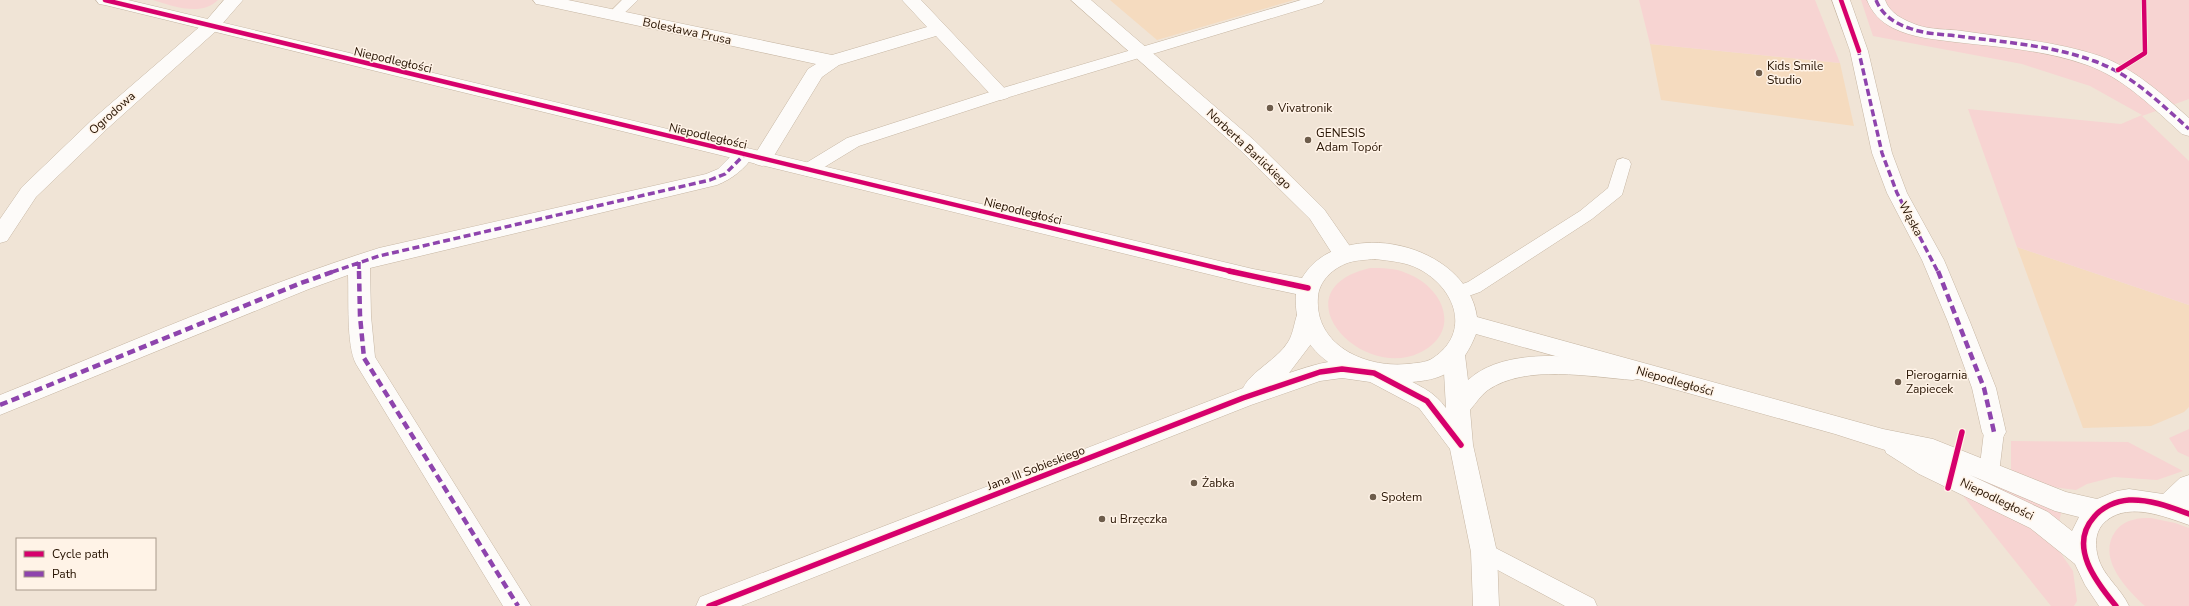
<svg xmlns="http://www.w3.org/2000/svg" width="2189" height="606" font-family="'Nunito Sans',sans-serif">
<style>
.built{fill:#f5dbbf}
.green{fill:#f7d4d2}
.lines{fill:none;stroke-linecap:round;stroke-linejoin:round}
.service-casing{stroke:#c6b6a3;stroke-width:1}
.minor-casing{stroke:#c6b6a3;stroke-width:1}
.tertiary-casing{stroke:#c6b6a3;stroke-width:1}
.service{fill:#fdfbf9;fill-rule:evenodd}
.minor{fill:#fdfbf9;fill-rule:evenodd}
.tertiary{fill:#fdfbf9;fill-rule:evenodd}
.quiet-far1{stroke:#8e44ad;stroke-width:3.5;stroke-dasharray:7 3.5;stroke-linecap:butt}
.quiet{stroke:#8e44ad;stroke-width:4.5;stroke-dasharray:8 4.5;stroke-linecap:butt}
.cycleway-far1-casing{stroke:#fff3e7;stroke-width:6}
.cycleway-casing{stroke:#fff3e7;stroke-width:8}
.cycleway-far1{stroke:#d6006c;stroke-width:4.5}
.cycleway{stroke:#d6006c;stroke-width:5.5}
.poi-dot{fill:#6d5c4b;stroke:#fff3e7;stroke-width:1.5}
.labels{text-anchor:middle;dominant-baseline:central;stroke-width:3;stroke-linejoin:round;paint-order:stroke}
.street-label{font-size:12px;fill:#261200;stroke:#fff3e7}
.poi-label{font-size:12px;fill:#261200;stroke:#fff3e7;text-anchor:start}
</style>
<rect width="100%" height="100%" fill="#f0e4d6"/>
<path class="built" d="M1110,0H1294L1157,40Z
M1650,44L1840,63L1854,126L1661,100Z
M2017,247L2189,305V407L2184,412L2151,426L2083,428Z"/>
<path class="green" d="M153,0H218C201,17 173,6 153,0Z
M1639,0H1815L1840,63L1650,44Z
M1861,0H2189V99L2142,116L2189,161V305L2017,247L1968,109L2121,124L2142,115L2090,86L2022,64L1873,36Z
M1370,268C1382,268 1395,268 1406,273C1444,287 1463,332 1419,353C1360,381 1277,290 1370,268Z
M2189,429V457L2178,452L2169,438Z
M2011,441L2128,442L2183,471L2157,480L2114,477L2087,484L2076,490L2044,486L2011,472Z
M1961,469L2062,509L2058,527L1994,492Z
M1956,487L2051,539L2073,571L2077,601L2074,606H2051Z
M2151,518L2175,523L2189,528V606H2145C2126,589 2097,558 2115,532C2119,526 2126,521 2133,520C2138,518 2145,518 2151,518Z"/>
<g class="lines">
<defs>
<path id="service" d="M622,0H638L619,18H609L607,15Z
M1301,0H1324L1322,3L1006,98L859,146L813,174L807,176L801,174L799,170L801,166L847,138L996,90Z
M1623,158L1629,160L1631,164L1622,195L1592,219L1480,292L1457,300L1451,298L1448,293L1451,288L1468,282L1580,211L1608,188L1617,160Z
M1994,424L2001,426L2004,432L1999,473L1996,479L1989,482L1982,479L1979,473L1984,432L1987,426Z
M1484,542L1594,599L1597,606H1565L1477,559L1473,552L1477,545Z"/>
<path id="minor" d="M224,0H243L216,31L108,128L36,197L7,241L0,243V219L22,187L94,118L204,23Z
M533,0H568L832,55L927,27L902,0H921L1010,94L1008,98L1001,100L994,98L936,36L839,65L822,77L769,164L762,166L755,164L752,159L808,69L816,64L542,5L536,4Z
M1071,0H1091L1254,140L1324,209L1356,255L1353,261L1345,263L1337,261L1310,219L1240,150Z
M1832,0H1850L1868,51L1892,153L1907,193L1944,260L1970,322L1996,388L2006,432L2002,439L1994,442L1986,439L1982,432L1972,388L1948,322L1922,260L1887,193L1872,153L1850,51Z
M1867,0H1885C1890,14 1904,20 1917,25C1931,30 1948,29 1962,31C2009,38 2055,41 2100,56C2135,69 2162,94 2189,118V136L2182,134C2153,108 2124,78 2087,65C2045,50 1999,47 1955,42C1934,39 1913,38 1893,28C1881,22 1872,13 1867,0Z
M744,148L751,150L754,155C745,169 732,179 717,185L370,268L371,316L375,357L531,606H503L356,364C346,345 349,298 348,275L309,289L0,415V395C124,345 252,288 379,248L706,174L718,169L737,150Z
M1307,307L1315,310L1318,316L1311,344L1289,373C1339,356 1359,354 1407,379C1425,389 1434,392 1446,408L1443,355L1446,349L1454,346L1462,349L1465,355L1468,380C1507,344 1585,358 1633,362L1641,364L1645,371L1641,378L1633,380C1590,377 1526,364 1488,390C1481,395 1476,403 1470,410L1473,445L1497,552L1499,606H1473L1471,552L1450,449L1419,408L1370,382L1342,378L1320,381L1251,405L741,606H696L700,597L1243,388C1251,371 1277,360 1288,342C1294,333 1294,320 1299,310Z"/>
<path id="tertiary" d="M96,0H128L1253,269L1302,278C1340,214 1467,243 1477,317L1883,429L1933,439L2066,492L2097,499L2117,491L2129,489L2163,494L2180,478L2189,475V525C2163,516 2124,500 2102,525C2095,534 2095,546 2098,557C2103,576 2121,588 2129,606H2099L2085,585L2075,564L2030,528L1919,474L1886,453L1885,450L1835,434L1476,334C1470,349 1462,364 1447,373C1437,379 1424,381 1412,382C1357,389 1291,357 1296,294L1253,285L105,5L99,4ZM1375,259C1390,261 1406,262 1419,269C1455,288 1472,332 1433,358C1426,363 1415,363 1407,364C1365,368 1314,345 1318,297C1319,282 1331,270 1345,264C1354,260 1365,260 1375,259ZM1970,475L2055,511L2079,517L2072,531L2048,512Z"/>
</defs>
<use href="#service" class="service-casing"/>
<use href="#minor" class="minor-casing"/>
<use href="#tertiary" class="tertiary-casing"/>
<use href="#service" class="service"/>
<use href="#minor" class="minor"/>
<use href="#tertiary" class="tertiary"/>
<path class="quiet-far1" d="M1876,0C1882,15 1894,23 1909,28C1924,34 1941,34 1957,36C2003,42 2050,45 2094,61C2131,74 2160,103 2189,129
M1858,48L1882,153L1897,193L1938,272
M359,262V272
M332,272L379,256L710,180L725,174L744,155"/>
<path class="quiet" d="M359,271L360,316L364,358L518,606
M1938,271L1984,388L1994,432
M0,405L301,283L335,271"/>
<defs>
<path id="cycleway-far1" d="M105,0L1234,272
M1841,0L1859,51
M2118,70L2145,53L2144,0"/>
<path id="cycleway" d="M1229,271L1308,288
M1948,488L1962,432
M709,606L1243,398L1320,372L1342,369L1374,373L1427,401L1461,445
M2116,606C2096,582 2068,546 2094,517C2102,507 2116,501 2129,500C2150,499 2170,507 2189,514"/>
</defs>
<use href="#cycleway-far1" class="cycleway-far1-casing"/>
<use href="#cycleway" class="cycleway-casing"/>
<use href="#cycleway-far1" class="cycleway-far1"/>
<use href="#cycleway" class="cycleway"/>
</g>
<g class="poi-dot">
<circle cx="1759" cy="73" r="4"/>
<circle cx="1270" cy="108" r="4"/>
<circle cx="1308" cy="140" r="4"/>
<circle cx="1898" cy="382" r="4"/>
<circle cx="1194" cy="483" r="4"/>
<circle cx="1373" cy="497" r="4"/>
<circle cx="1102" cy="519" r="4"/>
</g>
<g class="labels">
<g class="street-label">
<text transform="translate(687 31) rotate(12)">Bolesława Prusa</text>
<text transform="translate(393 60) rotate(13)">Niepodległości</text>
<text transform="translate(112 113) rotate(-42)">Ogrodowa</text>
<text transform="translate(708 136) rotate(13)">Niepodległości</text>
<text transform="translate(1249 149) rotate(43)">Norberta Barlickiego</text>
<text transform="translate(1023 211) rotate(14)">Niepodległości</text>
<text transform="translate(1911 219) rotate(62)">Wąska</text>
<text transform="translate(1675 381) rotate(16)">Niepodległości</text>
<text transform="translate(1036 468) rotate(-21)">Jana III Sobieskiego</text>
<text transform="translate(1997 499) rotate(26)">Niepodległości</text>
</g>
<g class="poi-label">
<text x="1767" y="66">Kids Smile<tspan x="1767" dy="14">Studio</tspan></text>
<text x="1278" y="108">Vivatronik</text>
<text x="1316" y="133">GENESIS<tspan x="1316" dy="14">Adam Topór</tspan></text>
<text x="1906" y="375">Pierogarnia<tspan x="1906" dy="14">Zapiecek</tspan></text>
<text x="1202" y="483">Żabka</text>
<text x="1381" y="497">Społem</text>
<text x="1110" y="519">u Brzęczka</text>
</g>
</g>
<rect x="16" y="538" width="140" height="52" fill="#fff3e7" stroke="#a8998b"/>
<rect x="24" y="551" width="20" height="6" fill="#d6006c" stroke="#a8998b"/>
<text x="52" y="558" font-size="12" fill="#261200">Cycle path</text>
<rect x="24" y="571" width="20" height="6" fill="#8e44ad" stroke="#a8998b"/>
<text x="52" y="578" font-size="12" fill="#261200">Path</text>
</svg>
